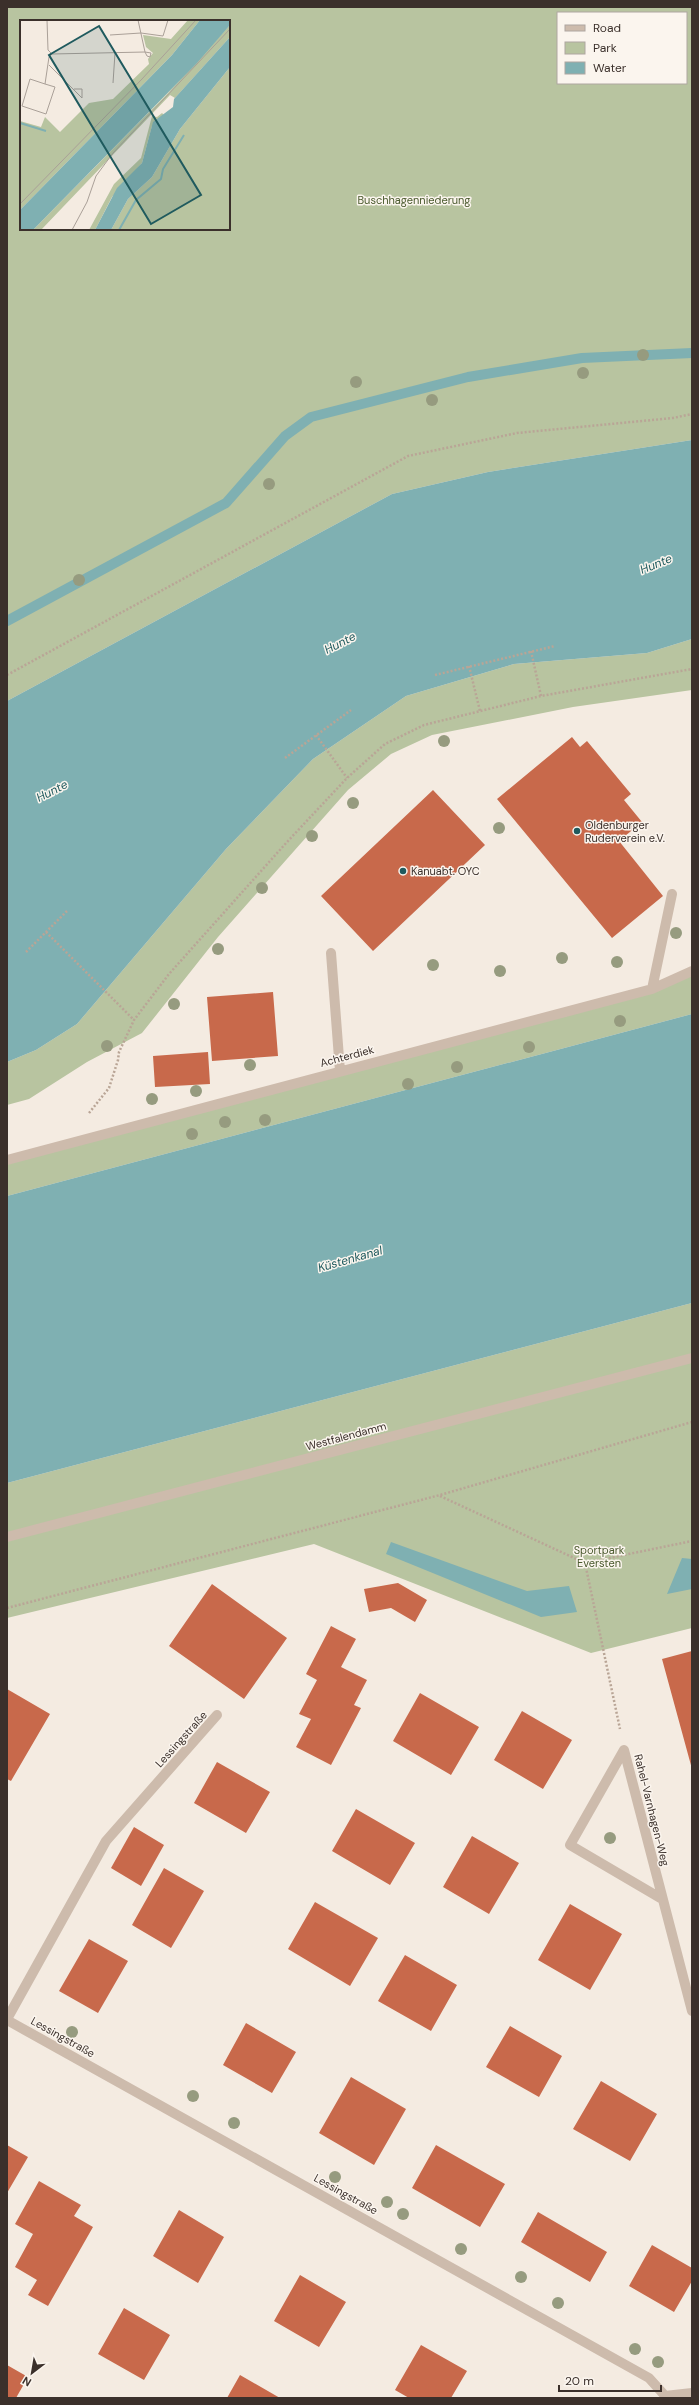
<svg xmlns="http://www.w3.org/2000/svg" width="699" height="2405" font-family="'DM Sans',sans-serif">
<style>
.green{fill:#b8c4a0;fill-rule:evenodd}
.water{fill:#7fb0b2}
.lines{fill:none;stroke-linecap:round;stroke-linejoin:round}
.stream{stroke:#7fb0b2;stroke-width:10}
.building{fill:#c8694b}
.path{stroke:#b9a596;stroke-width:2.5;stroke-dasharray:2 2;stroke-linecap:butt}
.minor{stroke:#cdbbac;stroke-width:10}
.tree{fill:#969b7f}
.poi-dot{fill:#1f5a5e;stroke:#fbf5ee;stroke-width:1.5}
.labels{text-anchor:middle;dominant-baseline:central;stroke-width:3;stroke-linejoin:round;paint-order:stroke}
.park-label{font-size:11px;fill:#4a5a2e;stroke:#fbf5ee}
.poi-label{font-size:11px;fill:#3b302b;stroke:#fbf5ee;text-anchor:start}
.street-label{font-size:11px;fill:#3b302b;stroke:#fbf5ee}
.water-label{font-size:12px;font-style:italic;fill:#1f5a5e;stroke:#fbf5ee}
.inset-river{fill:none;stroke:#7fb0b2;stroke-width:2}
.inset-road{fill:none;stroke:#aaa098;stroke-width:1}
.view{fill:#1f5a5e;fill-opacity:0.15;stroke:#1f5a5e;stroke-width:2}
.inset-edge{fill:none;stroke:#3b302b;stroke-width:2}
</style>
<rect width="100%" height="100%" fill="#f4ebe1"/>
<path class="green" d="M7,7H692V440L488,472L392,494L7,701ZM558,13H686V83H558ZM21,21H229V229H21Z
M692,639V690L573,707L432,735L391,754L348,790L218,937L142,1033L87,1062L29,1099L7,1105V1062L36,1050L77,1024L226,849L313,759L406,696L514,664L647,653Z
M692,971V1014L7,1196V1159L652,989Z
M692,1303V1628L591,1653L314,1544L7,1618V1483Z"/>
<path class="water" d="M692,440V639L647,653L514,664L406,696L313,759L226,849L77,1024L36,1050L7,1062V701L392,494L488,472Z
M692,1014V1303L7,1483V1196Z
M391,1542L527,1591L569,1586L577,1612L541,1617L386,1554Z
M682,1558L692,1559V1589L667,1594Z"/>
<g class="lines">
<path class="stream" d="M7,621L226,503L285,436L311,417L468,377L582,358L692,353"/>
</g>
<path class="building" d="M572,737L580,747L587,741L631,794L624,800L642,822L619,841L663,896L612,938L497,799Z
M433,790L485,845L373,951L321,896Z
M273,992L278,1056L212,1061L207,997Z
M208,1052L210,1084L155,1087L153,1056Z
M398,1583L427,1600L415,1622L391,1608L369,1612L364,1589Z
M212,1584L287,1638L244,1699L169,1646Z
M331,1626L356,1639L341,1667L367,1680L354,1705L361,1708L331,1765L296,1747L311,1719L299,1714L317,1680L306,1674Z
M692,1651V1769L662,1659Z
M7,1689L50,1714L11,1781L7,1779Z
M420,1693L479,1727L451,1775L393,1741Z
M522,1711L572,1740L543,1789L494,1760Z
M217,1762L270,1792L246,1833L194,1803Z
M356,1809L415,1843L390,1885L332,1851Z
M134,1827L164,1845L141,1886L111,1868Z
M472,1836L519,1863L489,1914L443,1887Z
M164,1868L204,1891L171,1948L132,1925Z
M315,1902L378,1938L350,1986L288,1949Z
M570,1904L622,1934L590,1990L538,1960Z
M89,1939L128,1961L98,2013L59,1991Z
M405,1955L457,1985L431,2031L378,2001Z
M246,2023L296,2052L272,2093L223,2065Z
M510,2026L562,2056L539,2097L486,2067Z
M351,2077L406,2109L374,2165L319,2133Z
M601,2081L657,2114L630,2161L573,2129Z
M7,2145L28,2157L7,2193Z
M436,2145L505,2184L480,2227L412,2188Z
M39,2181L81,2205L74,2216L93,2227L48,2306L28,2295L37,2280L15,2267L33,2234L15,2224Z
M179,2210L224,2237L198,2283L153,2256Z
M538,2212L607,2252L590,2282L521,2242Z
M652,2245L692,2268V2281L674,2312L629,2286Z
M300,2275L346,2302L319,2347L274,2321Z
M124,2308L170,2335L144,2380L98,2354Z
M421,2345L467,2371L451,2398H409L395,2390Z
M7,2365L28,2377L16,2398H7Z
M240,2375L280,2398H227Z"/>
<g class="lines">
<path class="path" d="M531,651L541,696
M469,666L480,711
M7,675L408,456L517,433L673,418L692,414
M435,675L555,646
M316,735L347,778
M285,758L351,710
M46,932L134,1020
M26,952L67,911
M89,1113L109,1088L118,1060L119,1052L134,1020L169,974L287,842L347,778L385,744L424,725L541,696L692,669
M440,1496L585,1563L692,1541
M585,1563L620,1729
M7,1608L440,1495L692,1422"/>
<path class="minor" d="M331,953L340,1071
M652,989L672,894
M7,1160L652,989L692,971
M7,1537L692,1358
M662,1899L570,1845L624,1750L692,2011
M7,2019L106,1841L217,1715
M7,2020L649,2378L667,2398
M665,2396L692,2393"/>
</g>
<g class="tree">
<circle cx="643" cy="355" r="6"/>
<circle cx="583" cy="373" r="6"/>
<circle cx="356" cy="382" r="6"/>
<circle cx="432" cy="400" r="6"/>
<circle cx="269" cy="484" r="6"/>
<circle cx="79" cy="580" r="6"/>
<circle cx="444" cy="741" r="6"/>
<circle cx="353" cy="803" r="6"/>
<circle cx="499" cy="828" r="6"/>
<circle cx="312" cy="836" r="6"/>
<circle cx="262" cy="888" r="6"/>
<circle cx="676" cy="933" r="6"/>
<circle cx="218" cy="949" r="6"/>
<circle cx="562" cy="958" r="6"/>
<circle cx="617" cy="962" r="6"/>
<circle cx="433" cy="965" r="6"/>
<circle cx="500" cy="971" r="6"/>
<circle cx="174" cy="1004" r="6"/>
<circle cx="620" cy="1021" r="6"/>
<circle cx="107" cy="1046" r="6"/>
<circle cx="529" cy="1047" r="6"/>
<circle cx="250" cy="1065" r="6"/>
<circle cx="457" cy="1067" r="6"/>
<circle cx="408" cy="1084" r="6"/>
<circle cx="196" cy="1091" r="6"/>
<circle cx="152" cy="1099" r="6"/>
<circle cx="265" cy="1120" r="6"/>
<circle cx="225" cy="1122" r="6"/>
<circle cx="192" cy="1134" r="6"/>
<circle cx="610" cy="1838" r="6"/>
<circle cx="72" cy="2032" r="6"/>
<circle cx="193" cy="2096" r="6"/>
<circle cx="234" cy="2123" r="6"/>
<circle cx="335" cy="2177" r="6"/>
<circle cx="387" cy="2202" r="6"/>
<circle cx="403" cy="2214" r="6"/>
<circle cx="461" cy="2249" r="6"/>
<circle cx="521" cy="2277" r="6"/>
<circle cx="558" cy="2303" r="6"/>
<circle cx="635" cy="2349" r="6"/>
<circle cx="658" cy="2362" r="6"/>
</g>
<g class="poi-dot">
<circle cx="577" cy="831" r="4"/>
<circle cx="403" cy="871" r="4"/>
</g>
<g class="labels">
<g class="park-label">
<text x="414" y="200">Buschhagenniederung</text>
<text x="599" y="1550">Sportpark<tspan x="599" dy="13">Eversten</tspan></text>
</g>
<g class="poi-label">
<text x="585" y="825">Oldenburger<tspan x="585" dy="13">Ruderverein e.V.</tspan></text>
<text x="411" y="871">Kanuabt. OYC</text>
</g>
<g class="street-label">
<text transform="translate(347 1056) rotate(-15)">Achterdiek</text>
<text transform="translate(346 1436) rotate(-15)">Westfalendamm</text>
<text transform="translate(181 1739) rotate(-48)">Lessingstraße</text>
<text transform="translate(652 1810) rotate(76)">Rahel-Varnhagen-Weg</text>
<text transform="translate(63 2037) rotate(29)">Lessingstraße</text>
<text transform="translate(346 2194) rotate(29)">Lessingstraße</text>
</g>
<g class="water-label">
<text transform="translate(656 564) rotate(-22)">Hunte</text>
<text transform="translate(340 643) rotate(-27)">Hunte</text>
<text transform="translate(52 791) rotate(-27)">Hunte</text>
<text transform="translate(350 1259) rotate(-16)">Küstenkanal</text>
</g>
</g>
<g transform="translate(20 20)">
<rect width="210" height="210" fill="#f4ebe1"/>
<path d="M168,0H180L152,35L0,190V101L21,107L25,97L40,112L69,83L93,79L129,44L128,39L133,33L126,27L123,15L151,19ZM210,5V17L155,78L150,75L21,210H13L148,73ZM210,47V210H91L108,179L132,157L160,109ZM142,93L145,96L132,106L122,143L92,177L75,210H69L94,164L121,138L132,96L137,97Z" fill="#b8c4a0"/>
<path d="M180,0H210V5L177,43L13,210H0V190L152,35ZM210,17V47L160,109L132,157L108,179L91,210H75L97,168L122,143L133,102L153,87L154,79Z" fill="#7fb0b2"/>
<path class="inset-river" d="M0,103L26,111M99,210L116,180L141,159L143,149L164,115"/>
<path class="inset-road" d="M27,0L28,30L32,34L125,32L131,33L130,37L127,36L125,32L118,0M90,15L121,13L143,16L148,0M29,45L62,78V69H54M93,63L95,33M25,64L35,67L26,94L2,86L10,59L25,64L29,37L32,34M0,184L122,59L176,0M52,210L67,182L76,156L93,133L210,9"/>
<path class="view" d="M79,6L181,175L131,204L29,35Z"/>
<rect width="210" height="210" class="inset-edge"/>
</g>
<rect width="699" height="2405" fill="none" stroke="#3b302b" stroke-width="16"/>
<rect x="557" y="12" width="130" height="72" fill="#fbf5ee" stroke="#aea6a0"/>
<rect x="565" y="25" width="20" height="6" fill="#cdbbac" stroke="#aea6a0"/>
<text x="593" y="32" font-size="12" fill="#3b302b">Road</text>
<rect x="565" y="42" width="20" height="12" fill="#b8c4a0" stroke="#aea6a0"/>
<text x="593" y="52" font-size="12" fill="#3b302b">Park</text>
<rect x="565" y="62" width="20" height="12" fill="#7fb0b2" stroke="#aea6a0"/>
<text x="593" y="72" font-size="12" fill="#3b302b">Water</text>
<g transform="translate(32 2373) rotate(211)" stroke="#fbf5ee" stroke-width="3" paint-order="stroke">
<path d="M0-3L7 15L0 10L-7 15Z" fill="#3b302b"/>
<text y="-6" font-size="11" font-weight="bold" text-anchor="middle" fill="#3b302b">N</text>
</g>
<path d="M559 2385v6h102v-6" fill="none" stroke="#3b302b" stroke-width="2"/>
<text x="565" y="2385" font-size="12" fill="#3b302b" stroke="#fbf5ee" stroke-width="3" paint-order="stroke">20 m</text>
</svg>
